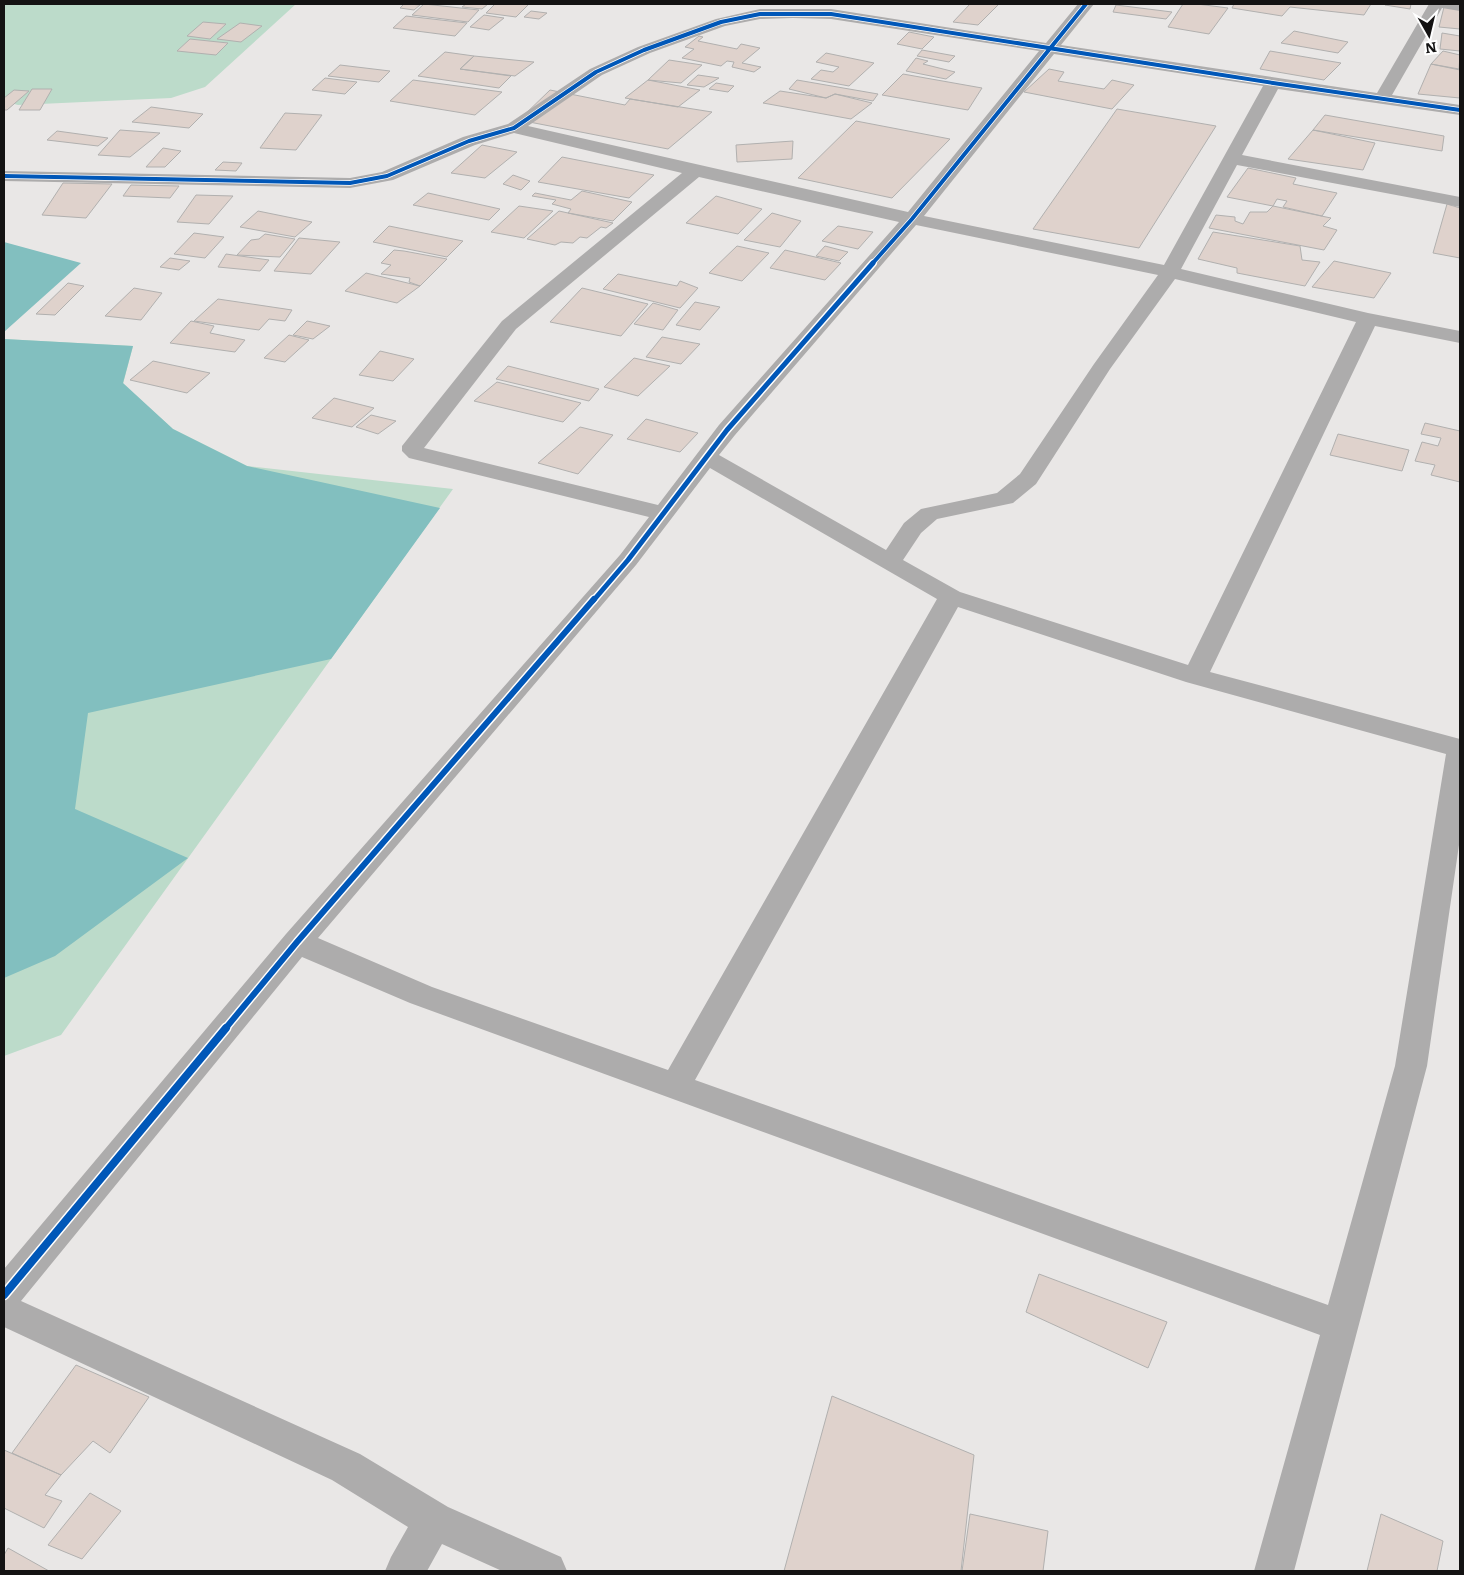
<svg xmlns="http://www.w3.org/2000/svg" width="1464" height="1575" font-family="Literata,serif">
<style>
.green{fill:#bcdbca}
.water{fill:#82bfbf}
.building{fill:#dfd2cc;stroke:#b1b0af}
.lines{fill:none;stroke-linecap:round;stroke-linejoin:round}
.minor{fill:#adacac;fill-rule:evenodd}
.cycleway-far3-casing{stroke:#fff;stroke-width:5.5}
.cycleway-far2-casing{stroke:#fff;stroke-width:8}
.cycleway-far1-casing{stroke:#fff;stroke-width:9}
.cycleway-casing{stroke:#fff;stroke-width:11}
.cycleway-far3{stroke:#0057b8;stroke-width:4}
.cycleway-far2{stroke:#0057b8;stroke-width:5}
.cycleway-far1{stroke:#0057b8;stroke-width:6}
.cycleway{stroke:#0057b8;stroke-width:8}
</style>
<rect width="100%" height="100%" fill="#e9e7e6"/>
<path class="green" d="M4,4H296L205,87L171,98L18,105L4,101Z
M4,339L133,346L123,384L173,429L247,466L453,489L61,1035L4,1056Z"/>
<path class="water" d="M4,242L81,263L4,332Z
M4,339L133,346L123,383L173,429L247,466L440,508L331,659L88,713L75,809L188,858L55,956L4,978Z"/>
<path class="building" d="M404,4H409L420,5L414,10L400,8Z
M424,4L479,10L468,22L412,15Z
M466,4H488L482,9L462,7Z
M495,4H529L516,17L486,13Z
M970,4H999L978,25L953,22Z
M1183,4H1197L1228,8L1209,34L1168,27Z
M1234,4H1371L1364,15L1290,7L1282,16L1232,8Z
M1387,4H1411L1410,9L1385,5Z
M1116,5L1172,12L1166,19L1113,12Z
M1444,7L1460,10V29L1439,27Z
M531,11L547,13L539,19L524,17Z
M484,15L504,18L489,30L470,27Z
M406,16L467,23L455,36L393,28Z
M203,22L226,24L210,39L187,36Z
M240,23L262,26L241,42L217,39Z
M1294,31L1348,42L1338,53L1281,43Z
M909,32L934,37L922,49L897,44Z
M1442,33L1460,36V51L1440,49Z
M699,36L703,37L698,41L737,49L741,44L760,48L742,63L761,67L754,72L732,67L734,62L727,61L721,66L682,58L694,49L685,47Z
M190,39L228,43L216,55L177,51Z
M922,50L955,56L949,62L917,56Z
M1270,51L1341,63L1324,80L1260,69Z
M1443,51L1460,55L1459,69L1431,64Z
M445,52L474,56L460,69L511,76L499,88L418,76Z
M826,53L874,63L849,86L811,79L821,70L833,72L839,67L816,62Z
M474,56L534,62L515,76L460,69Z
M916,58L928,61L923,64L955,72L946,79L906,71Z
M669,60L702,65L681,83L648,80Z
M1431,64L1460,70V98L1418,94Z
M340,65L390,71L379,82L328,76Z
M1049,69L1064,72L1058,81L1104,89L1112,80L1134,85L1112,109L1024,92Z
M903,74L982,88L968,110L882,95Z
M698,75L719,78L704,87L687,85Z
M325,78L357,82L345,94L312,90Z
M413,80L502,92L475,115L390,101Z
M648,80L700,90L678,107L625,98Z
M797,80L878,94L873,101L835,94L826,98L789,89Z
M716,83L734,86L728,92L709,89Z
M32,89H52L40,110H19Z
M14,90L29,91L7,110H4V98Z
M550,90L625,105L630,99L712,112L668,149L519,120Z
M780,91L826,98L835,94L872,103L851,119L763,103Z
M151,107L203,114L189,128L132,122Z
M1117,109L1216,126L1139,248L1033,229Z
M285,113L322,115L296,150L260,148Z
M1325,115L1444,136L1442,151L1313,130Z
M856,121L950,139L892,198L798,178Z
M120,130L160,133L130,157L98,155Z
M1313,130L1375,143L1363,170L1288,159Z
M57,131L108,138L98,146L47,140Z
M793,141L792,159L737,162L736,145Z
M482,145L517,152L485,178L451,173Z
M163,148L181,151L165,167H146Z
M562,157L654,175L629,198L538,182Z
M223,162L242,163L236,171L215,170Z
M1248,168L1296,178L1293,184L1337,193L1322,216L1283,207L1287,201L1277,199L1273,206L1227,197Z
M513,175L530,181L521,190L503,184Z
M63,183L112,184L86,218L42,215Z
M131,185L179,186L170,198L123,196Z
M582,191L632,202L613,221L568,213L571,209L552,204L556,200L532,196L535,193L571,200Z
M428,193L500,209L489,220L413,205Z
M196,195L233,196L209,224L177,222Z
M716,196L762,209L738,234L686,223Z
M1447,204L1460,208V258L1433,253Z
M519,206L553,211L524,238L491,232Z
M1273,206L1331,218L1323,226L1337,230L1324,250L1209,228L1216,215L1235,217V221L1243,224L1250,212H1267Z
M258,211L312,222L295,237L240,227Z
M559,211L613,223L606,228L601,227L587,238L580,237L573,243L561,242L555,245L527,239Z
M772,213L801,221L780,247L744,240Z
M389,226L463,241L447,257L373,242Z
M838,226L873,232L858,249L822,241Z
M1213,232L1300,246L1302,260L1320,262L1305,286L1237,273V268L1198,259Z
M194,233L224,237L205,258L174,254Z
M265,234L295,239L280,257L237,255L251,240L259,239Z
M299,238L340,242L311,274L274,271Z
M737,246L769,253L742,281L709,273Z
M825,246L848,252L839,261L816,256Z
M394,250L404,251L447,259L420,286L409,282L410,278L381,274L391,265L381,263Z
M785,250L841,263L825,280L770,268Z
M226,254L269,260L260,271L218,267Z
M170,258L190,261L179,270L160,267Z
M1334,261L1391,273L1374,298L1312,287Z
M366,273L420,286L397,303L345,291Z
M618,274L677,286L680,281L698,288L680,308L603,289Z
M68,283L84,286L55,315L36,314Z
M134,288L162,293L141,320L105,316Z
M582,288L648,304L621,336L550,322Z
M218,299L292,310L285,321L269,319L259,330L194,321Z
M695,302L720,307L700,330L676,325Z
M653,303L678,310L663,330L634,324Z
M191,321L214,326L210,333L245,340L235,352L170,343Z
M307,321L330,326L313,339L293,335Z
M289,335L309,340L285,362L264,358Z
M662,337L700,344L681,364L646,357Z
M380,351L414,359L393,381L359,375Z
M634,358L670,366L638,396L604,387Z
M153,361L210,373L187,393L130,380Z
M508,366L599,389L589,401L496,379Z
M497,382L581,403L563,422L474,401Z
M334,398L374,408L352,427L312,418Z
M371,415L396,421L378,434L356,427Z
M646,419L698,433L680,452L627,439Z
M1425,423L1460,431V482L1431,475L1435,465L1415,461L1422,442L1438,446L1441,438L1421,434Z
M580,427L613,435L578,474L538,463Z
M1338,434L1409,450L1402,471L1330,455Z
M1039,1274L1167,1322L1148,1368L1026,1312Z
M76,1365L149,1397L110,1453L93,1441L61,1475L12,1453Z
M832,1396L974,1455L961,1571H784Z
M4,1450L61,1475L45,1495L62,1501L44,1528L4,1508Z
M90,1493L121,1511L82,1559L48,1545Z
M970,1514L1048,1531L1043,1571H962Z
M1381,1514L1443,1541L1437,1571H1367Z
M8,1548L49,1571H4V1555Z"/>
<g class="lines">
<path class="minor" d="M1078,4H1094L1061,45L1377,93L1429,4H1460V11L1442,8L1392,95L1460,105V115L1278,89L1242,155L1460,197V207L1237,165L1181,269L1368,313L1460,331V343L1375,326L1210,672L1460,739V838L1427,1066L1294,1571H1254L1320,1335L410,1003L302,957L21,1301L360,1454L448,1507L561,1557L567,1571H502L442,1544L427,1571H385L391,1557L408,1527L332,1480L4,1327V1269L286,934L620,555L649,517L409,458L402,451V446L502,321L682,173L514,133L475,145L393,180L350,188L4,181V171L350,178L382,172L463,137L508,124L590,69L638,47L716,19L760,9H831L1046,43ZM793,18L831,19L1039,51L908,212L528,126L602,75L650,53L725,26L760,19ZM1054,54L1263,86L1164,265L924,216ZM699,177L899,222L719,425L658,505L424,448L516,329ZM916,225L1158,275L1094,364L1020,474L997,493L921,509L904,523L886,550L719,455L735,435ZM1175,279L1356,322L1188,665L960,592L903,560L921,533L937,519L1013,503L1036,484L1110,369ZM710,468L937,599L668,1070L432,987L318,938L636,565ZM958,607L1186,682L1446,754L1395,1066L1328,1305L695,1080Z"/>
<defs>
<path id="cycleway-far3" d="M4,176L350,183L387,176L469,141L514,128L596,72L644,50L721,22L760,14H831L1273,83L1460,110
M872,264L912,219L1086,4"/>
<path id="cycleway-far2" d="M593,601L628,560L727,430L873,263"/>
<path id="cycleway-far1" d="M225,1029L297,942L594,599"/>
<path id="cycleway" d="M4,1295L226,1028"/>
</defs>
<use href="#cycleway-far3" class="cycleway-far3-casing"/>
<use href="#cycleway-far2" class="cycleway-far2-casing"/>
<use href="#cycleway-far1" class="cycleway-far1-casing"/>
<use href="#cycleway" class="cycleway-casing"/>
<use href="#cycleway-far3" class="cycleway-far3"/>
<use href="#cycleway-far2" class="cycleway-far2"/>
<use href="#cycleway-far1" class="cycleway-far1"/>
<use href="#cycleway" class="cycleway"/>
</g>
<rect width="1464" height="1575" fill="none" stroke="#141313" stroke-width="10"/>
<g transform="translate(1429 35) rotate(172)" stroke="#ffffff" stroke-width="4" paint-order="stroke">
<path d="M0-4L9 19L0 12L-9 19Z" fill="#141313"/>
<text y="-8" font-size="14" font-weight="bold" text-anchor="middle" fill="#141313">N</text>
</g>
</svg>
